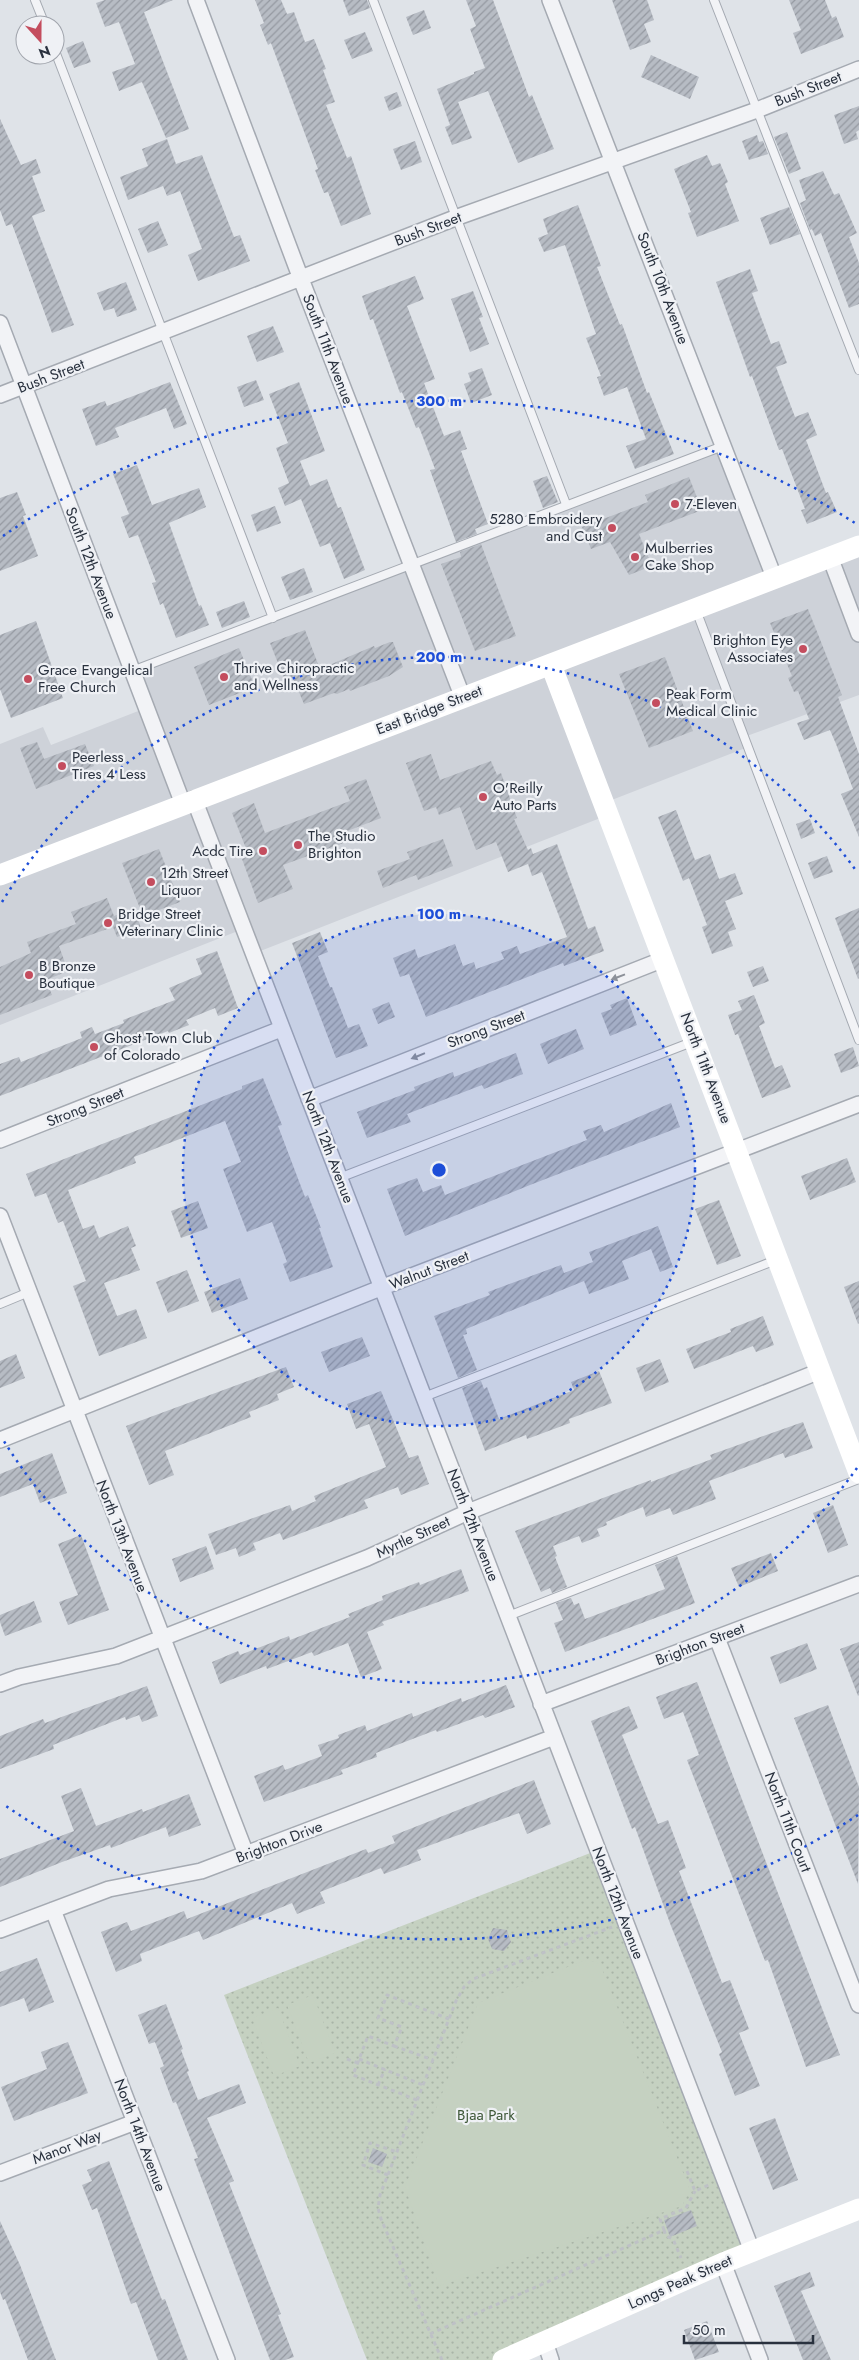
<svg xmlns="http://www.w3.org/2000/svg" width="859" height="2360" font-family="Jost,sans-serif">
<style>
.built{fill:#ced2d9}
.park{fill:url(#park-dots)}
.pitch{fill:#c5d1c1}
.building{fill:url(#building-hatch)}
.lines{fill:none;stroke-linecap:round;stroke-linejoin:round}
.lane-casing{stroke:#a5aab2;stroke-width:10}
.street-casing{stroke:#a5aab2;stroke-width:18}
.path{stroke:#bec1c6;stroke-width:3;stroke-dasharray:4 4;stroke-linecap:butt}
.lane{stroke:#f2f3f6;stroke-width:8}
.street{stroke:#f2f3f6;stroke-width:15}
.secondary{stroke:#fff;stroke-width:21}
.oneway{fill:#8e929a}
.ring{fill:none;stroke:#1d4ed8;stroke-width:2.5;stroke-dasharray:2.5 5}
.poi-dot{fill:#c44d5e;stroke:#eff1f5;stroke-width:2}
.labels{text-anchor:middle;dominant-baseline:central;stroke-width:4.5;stroke-linejoin:round;paint-order:stroke}
.street-label{font-size:15px;fill:#29313e;stroke:#eff1f5}
.poi-label{font-size:15px;fill:#29313e;stroke:#eff1f5;text-anchor:start}
.park-label{font-size:15px;fill:#3e5838;stroke:#eff1f5}
.centre{fill:#1d4ed8;stroke:#eff1f5;stroke-width:2.5}
.ring-label{font-size:15px;text-anchor:middle;font-weight:bold;fill:#1d4ed8;stroke:#eff1f5;stroke-width:4.5;stroke-linejoin:round;paint-order:stroke}
</style>
<defs>
<pattern id="park-dots" width="8" height="8" patternUnits="userSpaceOnUse" patternTransform="scale(1.25)"><rect width="8" height="8" fill="#c5d1c1"/><path d="M2 2h.1M6 6h.1" fill="none" stroke="#a9b4a7" stroke-width="1.8" stroke-linecap="round"/></pattern>
<pattern id="building-hatch" width="6" height="6" patternUnits="userSpaceOnUse" patternTransform="scale(1.25)"><rect width="6" height="6" fill="#b7bcc4"/><path d="M-1 1l2-2M0 6l6-6M5 7l2-2" fill="none" stroke="#9599a1"/></pattern>
</defs>
<rect width="100%" height="100%" fill="#dfe3e8"/>
<path class="built" d="M723,446L774,577L859,546V695L744,737L748,747L604,803L608,815L253,954L243,929L0,1025V744L43,727L51,745L146,708L132,671Z"/>
<path class="park" d="M598,1850L752,2251L503,2360H367L224,1995Z"/>
<path class="pitch" d="M585,1960L597,1962L602,1969L690,2190L682,2206L439,2286L405,2187L478,2003Z
M313,1995L335,2053L309,2063L287,2005Z
M278,2008L300,2066L274,2076L252,2018Z"/>
<path class="building" d="M105,0H173L144,12L189,129L166,138L142,82L119,91L112,72L135,64L119,22L105,27L96,3Z
M255,0H281L287,14L294,12L305,42L314,39L326,69L323,70L335,102L326,105L347,158L351,156L371,214L341,226L328,192L324,193L315,170L318,169L271,43L268,45L260,25L264,23Z
M343,0H367L370,8L349,16Z
M466,0H493L529,97L532,95L554,149L518,163L488,91L458,102L472,138L452,145L445,127L450,125L437,89L474,74V72L485,68L470,29L476,26Z
M612,0H647L654,20L644,24L651,42L630,50Z
M789,0H825L832,18L836,16L844,37L801,54L793,33L801,30Z
M424,10L431,28L413,35L406,17Z
M365,32L373,51L352,59L344,40Z
M83,41L91,62L74,68L66,48Z
M651,55L699,77L690,99L641,77Z
M397,92L402,106L389,111L384,97Z
M859,106V130L856,132L858,139L844,144L834,115Z
M0,119L21,165L36,159L41,173L32,176L45,211L32,216L74,325L52,333L12,224L6,226L0,210Z
M787,132L801,169L789,174L774,137Z
M757,135L759,142L763,141L768,154L749,160L742,141Z
M167,139L176,164L202,155L234,237L240,235L250,261L198,281L188,255L202,249L180,191L167,196L163,186L128,200L120,177L148,166L142,149Z
M415,141L422,162L401,170L393,149Z
M707,155L712,166L720,163L728,182L725,184L739,221L697,237L688,213L691,212L674,169Z
M823,171L834,195L839,193L857,233L849,237L859,263V304L849,308L821,233L815,236L812,229L810,230L800,203L806,200L799,180Z
M578,205L601,266L597,267L620,325L622,324L647,393L649,392L674,454L635,469L626,446L646,439L627,387L604,396L597,377L601,376L586,338L596,334L565,245L544,252L538,238L548,234L543,219Z
M789,207L800,234L770,245L760,218Z
M158,221L168,245L148,253L138,229Z
M750,269L758,291L752,293L771,344L779,341L787,363L776,367L795,417L808,412L817,435L806,440L826,493L828,492L837,512L807,524L801,510L805,509L782,449L779,450L752,376L750,377L716,282Z
M415,276L424,299L407,306L435,379L424,383L444,436L460,430L467,449L461,451L488,524L475,529L477,534L456,542L430,470L435,469L419,427L416,428L402,392L400,393L373,319L370,320L362,296Z
M126,282L137,310L117,317L114,308L104,311L97,293Z
M473,291L483,317L479,318L489,344L470,352L451,299Z
M273,326L284,352L257,362L247,336Z
M482,368L492,395L471,403L464,384L471,381L468,373Z
M256,380L264,400L244,407L237,387Z
M170,382L187,424L174,429L166,408L115,428L119,437L96,446L82,409L105,401L107,406Z
M299,382L325,451L300,461L310,486L327,479L338,508L341,507L365,570L344,579L330,543L320,547L301,499L285,506L278,488L289,483L276,448L288,443L269,394Z
M137,465L152,505L199,488L206,507L169,523L199,606L201,605L209,625L176,638L163,603L160,605L152,583L156,582L138,535L129,538L121,517L129,514L113,474Z
M547,476L558,502L543,508L533,481Z
M689,477L702,510L639,534L652,566L629,575L610,542L591,549L582,527L648,502L645,495Z
M17,492L26,515L23,516L38,556L0,571V498Z
M275,506L281,523L257,532L251,515Z
M481,544L516,636L475,651L441,564L461,557L460,552Z
M304,568L313,592L290,600L281,577Z
M244,601L250,617L222,628L216,612Z
M808,609L842,695L838,697L859,754V837L841,794L853,789L836,744L830,730L804,740L797,723L809,719L798,691L794,692L788,678L792,676L770,623Z
M36,621L63,698L11,718L0,689V635Z
M305,630L320,669L374,646L375,648L390,642H393L403,667L389,676L350,691L349,689L337,694L334,693L304,704L293,678L285,681L270,643Z
M239,648L255,687L209,705L194,667Z
M665,657L693,731L649,748L619,674Z
M37,742L44,759L85,744L94,766L36,789L20,748Z
M431,754L440,780L491,761L497,775L501,773L517,818L514,819L528,850L531,848L533,854L557,844L588,929L595,926L604,951L564,966L563,963L426,1017L409,974L400,977L393,958L415,949L418,958L455,944L463,966L474,962L476,969L504,959L501,952L517,946L520,954L567,937L542,872L532,876L528,864L508,872L496,842L476,850L460,807L439,815L436,807L424,811L406,763Z
M366,779L381,818L342,833L346,842L283,865L293,889L258,903L242,859L249,856L232,813L254,803L265,833L350,801L344,787Z
M676,810L695,860L710,854L719,879L735,873L743,894L725,901L736,929L728,932L733,946L712,954L702,927L707,925L689,878L683,881L658,817Z
M810,819L815,833L801,839L796,824Z
M443,839L453,866L418,880L416,875L383,888L377,871L410,859L407,852Z
M159,849L180,902L143,916L122,863Z
M827,856L833,872L814,879L808,863Z
M107,898L114,916L134,908L141,928L117,937L113,927L59,946L68,971L46,980L52,995L0,1015V967L31,953L27,942L76,924L71,912Z
M859,908V978L858,979L835,918Z
M320,932L328,952L318,956L330,987H332L348,1028L359,1024L368,1046L336,1058L292,943Z
M217,951L238,1008L218,1016L215,1008L186,1020L189,1025L169,1033L168,1031L0,1096V1064L19,1057L21,1062L82,1038L80,1032L92,1027L95,1034L124,1023L123,1020L175,1000L169,988L202,974L196,959Z
M763,966L769,981L753,987L747,972Z
M754,995L765,1023L759,1026L775,1068L782,1065L791,1087L762,1098L738,1034L735,1035L728,1015L742,1010L738,1001Z
M627,998L637,1025L610,1036L601,1013L612,1009L610,1005Z
M389,1002L395,1017L378,1024L372,1009Z
M576,1029L584,1049L548,1064L540,1044Z
M853,1047L859,1066L841,1073L834,1054Z
M516,1053L523,1074L484,1089L482,1085L407,1114L411,1122L367,1138L357,1112L415,1090L414,1087L453,1072L454,1077Z
M263,1078L282,1125L278,1126L305,1197L308,1195L321,1228H319L333,1267L290,1282L283,1264L287,1262L272,1222L247,1232L223,1169L241,1162L225,1121L200,1131L134,1157L136,1163L68,1190L83,1229L94,1225L99,1238L128,1226L136,1246L131,1248L140,1270L104,1283L117,1316L136,1309L147,1338L99,1356L73,1286L86,1281L63,1221L58,1223L46,1193L35,1197L26,1174L242,1089V1086Z
M671,1103L680,1127L530,1185L405,1236L387,1189L417,1178L423,1192L441,1185L445,1195L587,1140L583,1131L601,1125L604,1132Z
M847,1158L856,1182L810,1200L801,1176Z
M719,1200L741,1256L717,1265L695,1209Z
M198,1201L208,1228L181,1238L171,1211Z
M658,1226L673,1267L660,1272L651,1249L622,1261L629,1279L589,1294L584,1281L466,1329L467,1334L463,1335L477,1370L458,1378L434,1316L490,1295L488,1292L561,1265L564,1273L593,1262L589,1252Z
M187,1270L199,1301L168,1313L156,1282Z
M240,1278L248,1299L212,1313L204,1292Z
M859,1281V1323L858,1324L844,1287Z
M763,1316L774,1345L756,1352L753,1346L694,1369L686,1349L731,1332L730,1329Z
M362,1337L370,1356L329,1372L321,1352Z
M16,1354L25,1378L0,1388V1361Z
M660,1359L669,1382L645,1392L636,1368Z
M286,1367L294,1387L277,1394L279,1400L249,1412L251,1417L165,1451L174,1475L149,1485L126,1426Z
M599,1371L612,1403L569,1419L570,1423L527,1439L526,1435L485,1451L462,1388L481,1381L484,1389L487,1387L499,1419L574,1390L571,1382Z
M381,1391L409,1458L418,1455L429,1484L401,1495L398,1487L364,1500L368,1508L283,1540L280,1533L253,1543L256,1550L239,1557L236,1548L216,1555L208,1534L290,1505L292,1511L316,1501L314,1496L386,1467L369,1424L356,1429L347,1404Z
M803,1422L813,1448L785,1458L783,1453L709,1481L716,1499L673,1515L670,1508L646,1517L643,1507L606,1522L607,1525L597,1529L600,1536L582,1543L579,1536L553,1546L557,1556L555,1557L567,1587L552,1593L550,1588L541,1592L515,1531L651,1480V1482L712,1459L710,1455Z
M52,1453L67,1493L40,1503L33,1484L0,1497V1474Z
M833,1505L848,1545L828,1553L813,1513Z
M81,1535L109,1610L68,1625L59,1602L78,1595L58,1544Z
M206,1546L214,1569L180,1582L172,1559Z
M771,1553L778,1571L739,1587L731,1568Z
M677,1556L695,1603L565,1652L554,1623L563,1620L556,1603L571,1598L574,1605L579,1603L585,1619L665,1589L655,1565Z
M461,1569L469,1591L382,1622L384,1625L367,1632L382,1669L361,1677L348,1643L314,1656L312,1652L267,1669L266,1666L220,1684L212,1662L238,1651L240,1655L289,1636L290,1640L350,1617L348,1614L383,1600L382,1596L419,1582L420,1585Z
M34,1601L42,1622L5,1636L0,1622V1615Z
M859,1642V1695L858,1696L840,1649Z
M807,1643L817,1669L780,1684L770,1657Z
M697,1682L840,2055L806,2067L768,1960L765,1961L687,1760L699,1755L683,1712L664,1719L656,1697Z
M506,1685L515,1707L485,1718L483,1715L437,1732L436,1730L376,1753L377,1757L341,1770L343,1774L264,1802L254,1776L283,1765L285,1770L322,1756L318,1745L339,1738L338,1735L365,1725L367,1731L412,1713L413,1717L461,1698L462,1702Z
M147,1686L158,1716L142,1722L139,1715L126,1720L125,1717L53,1745L54,1749L0,1769V1736L43,1719L45,1723Z
M828,1705L859,1787L858,1884L794,1718Z
M629,1706L638,1728L622,1735L658,1824L668,1820L686,1868L679,1871L722,1983L730,1980L749,2029L739,2033L760,2086L735,2096L719,2054L722,2052L671,1926L635,1827L632,1829L591,1721Z
M534,1780L551,1824L527,1834L519,1813L417,1850L421,1860L384,1874L381,1868L320,1892L325,1903L297,1914L292,1903L203,1940L199,1931L140,1954L142,1961L116,1972L101,1932L127,1922L131,1931L184,1911L187,1919L366,1849L368,1853L395,1843L392,1836Z
M81,1788L96,1826L142,1809L143,1812L189,1794L201,1825L169,1837L166,1827L111,1848L110,1845L62,1862L0,1887V1859L74,1831L61,1796Z
M493,1928L507,1930L511,1942L504,1951L492,1949L488,1939Z
M37,1958L54,2002L29,2012L24,1998L0,2007V1972Z
M166,2004L183,2049L181,2050L189,2071L187,2072L198,2100L239,2084L246,2103L207,2118L234,2181L229,2183L281,2314L278,2315L294,2357L285,2360H270L194,2159L198,2158L176,2102L173,2103L160,2068L164,2066L155,2042L149,2044L138,2015Z
M68,2042L88,2093L14,2121L1,2087L47,2069L41,2052Z
M775,2118L798,2180L773,2190L749,2128Z
M373,2148L387,2154L382,2167L368,2162Z
M109,2161L162,2300L165,2299L188,2360H158L136,2302L131,2304L97,2208L92,2210L82,2185L92,2181L87,2170Z
M691,2210L697,2226L670,2237L664,2220Z
M0,2221L20,2265L56,2360H28L5,2299L3,2300L0,2292Z
M810,2272L815,2286L801,2291L831,2360H803L774,2286Z
M707,2321L719,2352L695,2360L684,2330Z"/>
<g class="lines">
<defs>
<path id="lane" d="M35,0L45,25
M373,0L566,504
M714,0L859,370
M55,51L273,618
M696,610L859,1040
M132,671L723,446
M339,1178L692,1042
M0,1304L29,1292
M424,1397L776,1260
M508,1616L859,1479"/>
<path id="street" d="M196,0L301,279L463,698
M550,0L774,577
M0,323L183,804
M0,395L455,218L757,110L859,69
M830,557L859,634
M194,799L752,2251
M309,1099L664,959
M0,1140L281,1029
M0,1216L246,1854
M0,1440L383,1287L859,1104
M717,1638L859,2005
M0,1684L19,1677L116,1656L367,1558L468,1512L820,1371
M541,1704L859,1584
M53,1910L227,2360
M0,1930L109,1889L201,1871L554,1737
M0,2173L135,2122
M723,2263L760,2360
M545,2342L551,2360"/>
</defs>
<use href="#lane" class="lane-casing"/>
<use href="#street" class="street-casing"/>
<path class="path" d="M394,2046L433,2060
M347,2059L358,2063
M359,2059L423,2085
M378,2085L385,2069
M417,2100L353,2075L368,2036L394,2046L402,2027L378,2018L387,1995L449,2019
M687,2171L695,2191L711,2184
M388,2175L363,2165L370,2143L397,2152
M664,2230L660,2219L686,2208L695,2191
M430,2334L664,2230L666,2236L673,2239L681,2258
M442,2360L381,2219L378,2208L380,2195L456,2001L464,1987L473,1979L612,1927"/>
<use href="#lane" class="lane"/>
<use href="#street" class="street"/>
<path class="secondary" d="M551,665L859,1473
M0,875L859,546
M503,2360L723,2263L859,2209"/>
</g>
<defs><path id="oneway-solid" d="M-6-.8H1V-3.2L6.5 0L1 3.2V.8H-6Z" transform="scale(1.25)"/></defs>
<g class="oneway">
<use href="#oneway-solid" transform="translate(618 977) rotate(159)"/>
<use href="#oneway-solid" transform="translate(418 1056) rotate(158)"/>
</g>
<circle cx="439" cy="1170" r="256" fill="#1d4ed8" fill-opacity=".12"/>
<g class="ring">
<circle cx="439" cy="1170" r="256"/>
<path d="M857 1468A513 513 0 0 1 2 1438M2 902A513 513 0 0 1 857 872"/>
<path d="M858 1815A769 769 0 0 1 3 1804M3 536A769 769 0 0 1 858 525"/>
</g>
<g class="poi-dot">
<circle cx="675" cy="504" r="5"/>
<circle cx="612" cy="528" r="5"/>
<circle cx="635" cy="557" r="5"/>
<circle cx="803" cy="649" r="5"/>
<circle cx="224" cy="677" r="5"/>
<circle cx="28" cy="679" r="5"/>
<circle cx="656" cy="703" r="5"/>
<circle cx="62" cy="766" r="5"/>
<circle cx="483" cy="797" r="5"/>
<circle cx="298" cy="845" r="5"/>
<circle cx="263" cy="851" r="5"/>
<circle cx="151" cy="882" r="5"/>
<circle cx="108" cy="923" r="5"/>
<circle cx="29" cy="975" r="5"/>
<circle cx="94" cy="1047" r="5"/>
</g>
<g class="labels">
<g class="street-label">
<text transform="translate(808 89) rotate(-22)">Bush Street</text>
<text transform="translate(428 229) rotate(-21)">Bush Street</text>
<text transform="translate(663 288) rotate(69)">South 10th Avenue</text>
<text transform="translate(328 349) rotate(69)">South 11th Avenue</text>
<text transform="translate(51 376) rotate(-21)">Bush Street</text>
<text transform="translate(91 563) rotate(69)">South 12th Avenue</text>
<text transform="translate(429 710) rotate(-21)">East Bridge Street</text>
<text transform="translate(486 1029) rotate(-21)">Strong Street</text>
<text transform="translate(706 1068) rotate(69)">North 11th Avenue</text>
<text transform="translate(85 1107) rotate(-22)">Strong Street</text>
<text transform="translate(328 1147) rotate(69)">North 12th Avenue</text>
<text transform="translate(429 1270) rotate(-21)">Walnut Street</text>
<text transform="translate(473 1525) rotate(69)">North 12th Avenue</text>
<text transform="translate(122 1536) rotate(69)">North 13th Avenue</text>
<text transform="translate(413 1537) rotate(-25)">Myrtle Street</text>
<text transform="translate(700 1644) rotate(-21)">Brighton Street</text>
<text transform="translate(788 1822) rotate(69)">North 11th Court</text>
<text transform="translate(279 1842) rotate(-21)">Brighton Drive</text>
<text transform="translate(618 1903) rotate(69)">North 12th Avenue</text>
<text transform="translate(140 2135) rotate(69)">North 14th Avenue</text>
<text transform="translate(67 2147) rotate(-21)">Manor Way</text>
<text transform="translate(680 2282) rotate(-24)">Longs Peak Street</text>
</g>
<g class="poi-label">
<text x="685" y="504">7-Eleven</text>
<text x="602" y="519" text-anchor="end">5280 Embroidery<tspan x="602" dy="17">and Cust</tspan></text>
<text x="645" y="548">Mulberries<tspan x="645" dy="17">Cake Shop</tspan></text>
<text x="793" y="640" text-anchor="end">Brighton Eye<tspan x="793" dy="17">Associates</tspan></text>
<text x="234" y="668">Thrive Chiropractic<tspan x="234" dy="17">and Wellness</tspan></text>
<text x="38" y="670">Grace Evangelical<tspan x="38" dy="17">Free Church</tspan></text>
<text x="666" y="694">Peak Form<tspan x="666" dy="17">Medical Clinic</tspan></text>
<text x="72" y="757">Peerless<tspan x="72" dy="17">Tires 4 Less</tspan></text>
<text x="493" y="788">O'Reilly<tspan x="493" dy="17">Auto Parts</tspan></text>
<text x="308" y="836">The Studio<tspan x="308" dy="17">Brighton</tspan></text>
<text x="253" y="851" text-anchor="end">Acdc Tire</text>
<text x="161" y="873">12th Street<tspan x="161" dy="17">Liquor</tspan></text>
<text x="118" y="914">Bridge Street<tspan x="118" dy="17">Veterinary Clinic</tspan></text>
<text x="39" y="966">B Bronze<tspan x="39" dy="17">Boutique</tspan></text>
<text x="104" y="1038">Ghost Town Club<tspan x="104" dy="17">of Colorado</tspan></text>
</g>
<g class="park-label">
<text x="486" y="2115">Bjaa Park</text>
</g>
</g>
<circle cx="439" cy="1170" r="8" class="centre"/>
<g class="ring-label">
<text x="439" y="406">300 m</text>
<text x="439" y="662">200 m</text>
<text x="439" y="919">100 m</text>
</g>
<g transform="translate(40 40) rotate(159)"><circle r="24" fill="#eff1f5" stroke="#a0a4ac"/>
<path d="M0-4L9 19L0 12L-9 19Z" fill="#c44d5e"/>
<text y="-8" font-size="14" font-weight="bold" text-anchor="middle" fill="#29313e">N</text>
</g>
<path d="M684 2335v8h129v-8" fill="none" stroke="#29313e" stroke-width="2.5"/>
<text x="692" y="2335" font-size="15" fill="#29313e" stroke="#eff1f5" stroke-width="4" paint-order="stroke">50 m</text>
</svg>
